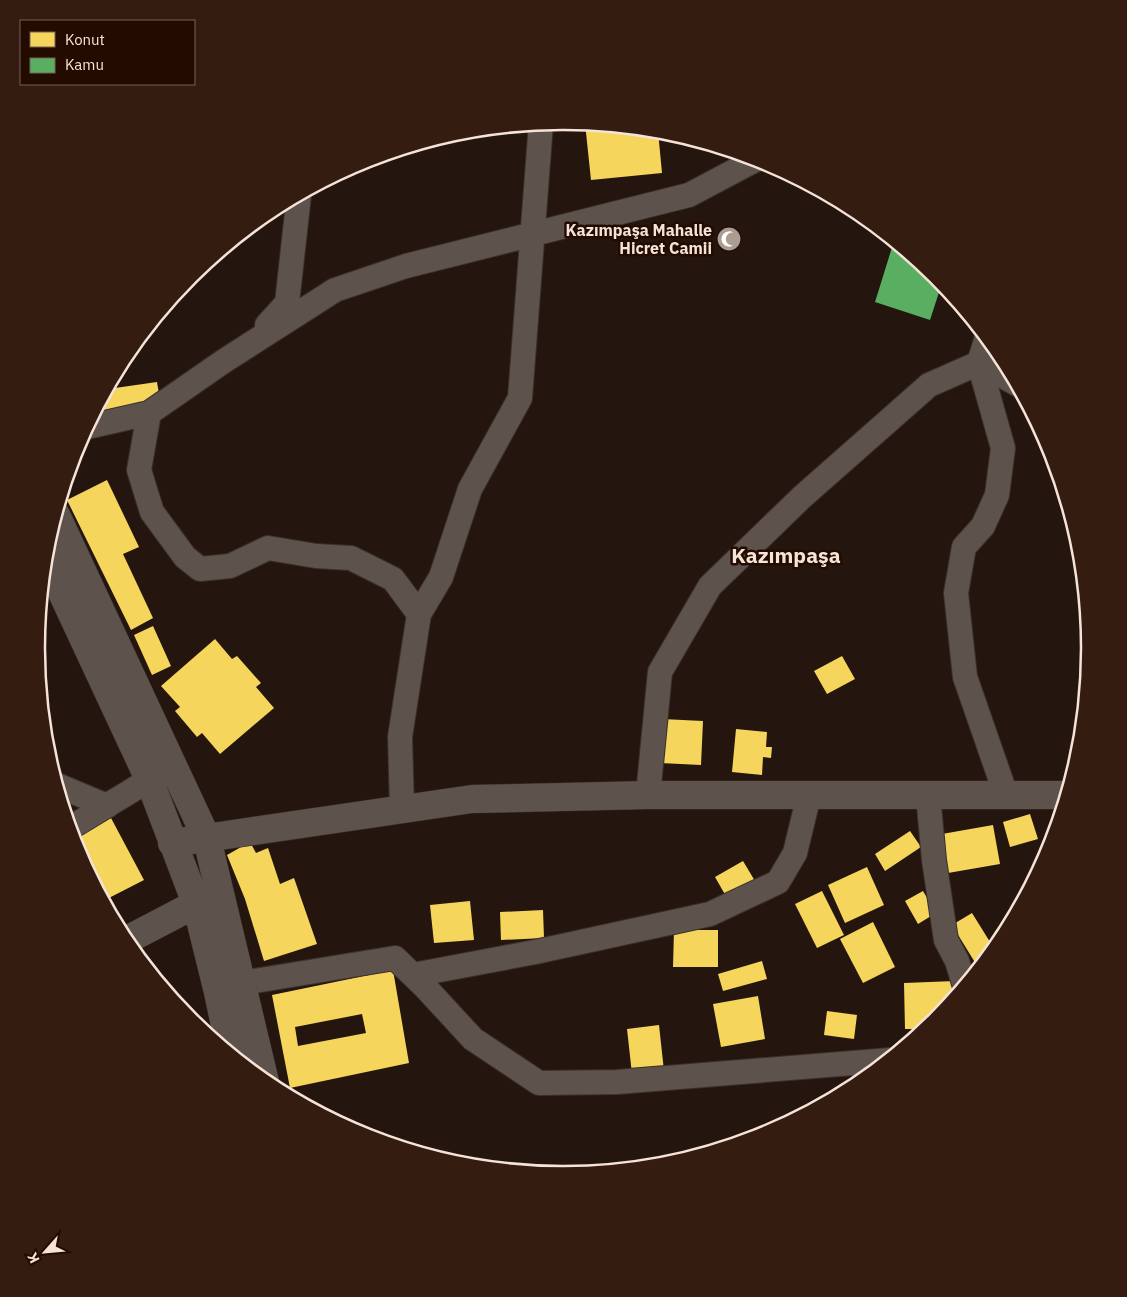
<svg xmlns="http://www.w3.org/2000/svg" width="1127" height="1297" font-family="'IBM Plex Sans',sans-serif">
<style>
.homes{fill:#f6d55c;fill-rule:evenodd}
.public{fill:#5aae61}
.lines{fill:none;stroke-linecap:round;stroke-linejoin:round}
.street-casing{stroke:#3b302b;stroke-width:26}
.secondary-casing{stroke:#3b302b;stroke-width:29}
.street{stroke:#5d524c;stroke-width:24}
.secondary{stroke:#5d524c;stroke-width:28}
.labels{text-anchor:middle;dominant-baseline:central;stroke-width:5;stroke-linejoin:round;paint-order:stroke}
.poi-label{font-size:16px;font-weight:bold;fill:#f5e3d8;stroke:#230b00;text-anchor:end}
.district-label{font-size:21px;font-weight:bold;fill:#f5e3d8;stroke:#230b00}
.rim{fill:none;stroke:#f5e3d8;stroke-width:2.5}
</style>
<rect width="100%" height="100%" fill="#24160e"/>
<path class="homes" d="M585,123L658,131L662,173L591,180Z
M157,382L160,400L93,415L108,389Z
M107,480L139,547L123,554L153,618L131,630L67,500Z
M153,626L171,666L152,675L134,635Z
M215,639L232,659L237,656L261,683L256,687L274,708L220,754L202,733L197,737L175,711L180,707L161,686Z
M842,656L855,679L827,694L814,671Z
M662,719L703,721L701,765L660,763Z
M736,729L767,732L766,747H772L771,758L763,757L762,775L732,772Z
M1030,814L1038,839L1010,847L1003,822Z
M111,818L144,880L103,901L76,850L73,838Z
M993,825L1000,864L948,873L942,834Z
M910,831L921,847L885,871L875,854Z
M250,842L256,853L268,848L280,884L294,878L317,944L264,961L245,899L227,855Z
M743,861L755,881L727,898L715,877Z
M867,867L884,905L845,923L828,885Z
M822,891L844,935L817,948L795,904Z
M923,891L936,913L918,924L905,901Z
M470,901L474,940L434,943L430,905Z
M543,910L544,938L501,940L500,912Z
M972,913L995,950L979,969L952,925Z
M873,922L895,967L863,983L840,939Z
M674,930H718V967H673Z
M762,961L767,979L723,991L718,974Z
M393,970L409,1063L290,1088L272,995ZM362,1014L366,1033L298,1046L295,1027Z
M955,981V998L936,1022L927,1029H905L904,983Z
M758,996L765,1039L721,1047L713,1004Z
M827,1011L857,1015L854,1039L824,1035Z
M659,1025L664,1071L632,1074L627,1029Z"/>
<path class="public" d="M894,241L937,276L942,283L930,320L875,302Z"/>
<g class="lines">
<defs>
<path id="street" d="M267,325L287,303L299,195
M979,363L1003,448L997,495L983,526L964,547L956,593L965,677L1006,795
M979,363L1017,384
M149,413L139,470L152,512L185,557L200,569L230,566L268,548L316,556L351,558L393,579L419,614
M87,427L149,413L224,361L335,290L406,266L689,195L757,159
M57,785L107,806
M648,795L660,672L710,586L802,497L929,385L979,363L987,337
M928,795L934,860L946,940L957,961L965,987
M402,808L400,737L419,614L441,577L470,489L520,398L541,123
M70,828L164,771
M413,975L535,952L710,914L778,882L795,853L809,795
M224,990L242,983L395,958L425,987L473,1039L539,1083L617,1082L890,1060"/>
<path id="secondary" d="M56,515L207,839L265,1082
M45,556L149,779L196,903L218,992L231,1054
M172,843L472,799L648,795H1067
M125,941L211,896"/>
</defs>
<use href="#street" class="street-casing"/>
<use href="#secondary" class="secondary-casing"/>
<use href="#street" class="street"/>
<use href="#secondary" class="secondary"/>
</g>
<defs>
<symbol id="mosque-disc" viewBox="-11 -11 22 22"><circle r="9.5" fill="#ac9b91" stroke="#230b00"/><path d="M3.5-4.9A6 6 0 1 0 3.5 4.9A5 5 0 1 1 3.5-4.9Z" fill="#fff"/></symbol>
</defs>
<g fill-rule="evenodd">
<use href="#mosque-disc" x="715" y="225" width="28" height="28"/>
</g>
<g class="labels">
<g class="poi-label">
<text x="712" y="230">Kazımpaşa Mahalle<tspan x="712" dy="18">Hicret Camii</tspan></text>
</g>
<g class="district-label">
<text x="786" y="555">Kazımpaşa</text>
</g>
</g>
<path d="M0 0H1127V1297H0ZM45 648a518 518 0 1 1 1036 0a518 518 0 1 1-1036 0Z" fill="#341c11" fill-rule="evenodd"/>
<path class="rim" d="M45 648a518 518 0 1 1 1036 0a518 518 0 1 1-1036 0Z"/>
<rect x="20" y="20" width="175" height="65" fill="#230b00" stroke="#776156"/>
<rect x="30" y="32" width="25" height="15" fill="#f6d55c" stroke="#776156"/>
<text x="65" y="45" font-size="15" fill="#f5e3d8">Konut</text>
<rect x="30" y="58" width="25" height="15" fill="#5aae61" stroke="#776156"/>
<text x="65" y="70" font-size="15" fill="#f5e3d8">Kamu</text>
<g transform="translate(45 1252) rotate(243)" stroke="#230b00" stroke-width="4" paint-order="stroke">
<path d="M0-4L9 19L0 12L-9 19Z" fill="#f5e3d8"/>
<text y="-8" font-size="14" font-weight="bold" text-anchor="middle" fill="#f5e3d8">K</text>
</g>
</svg>
